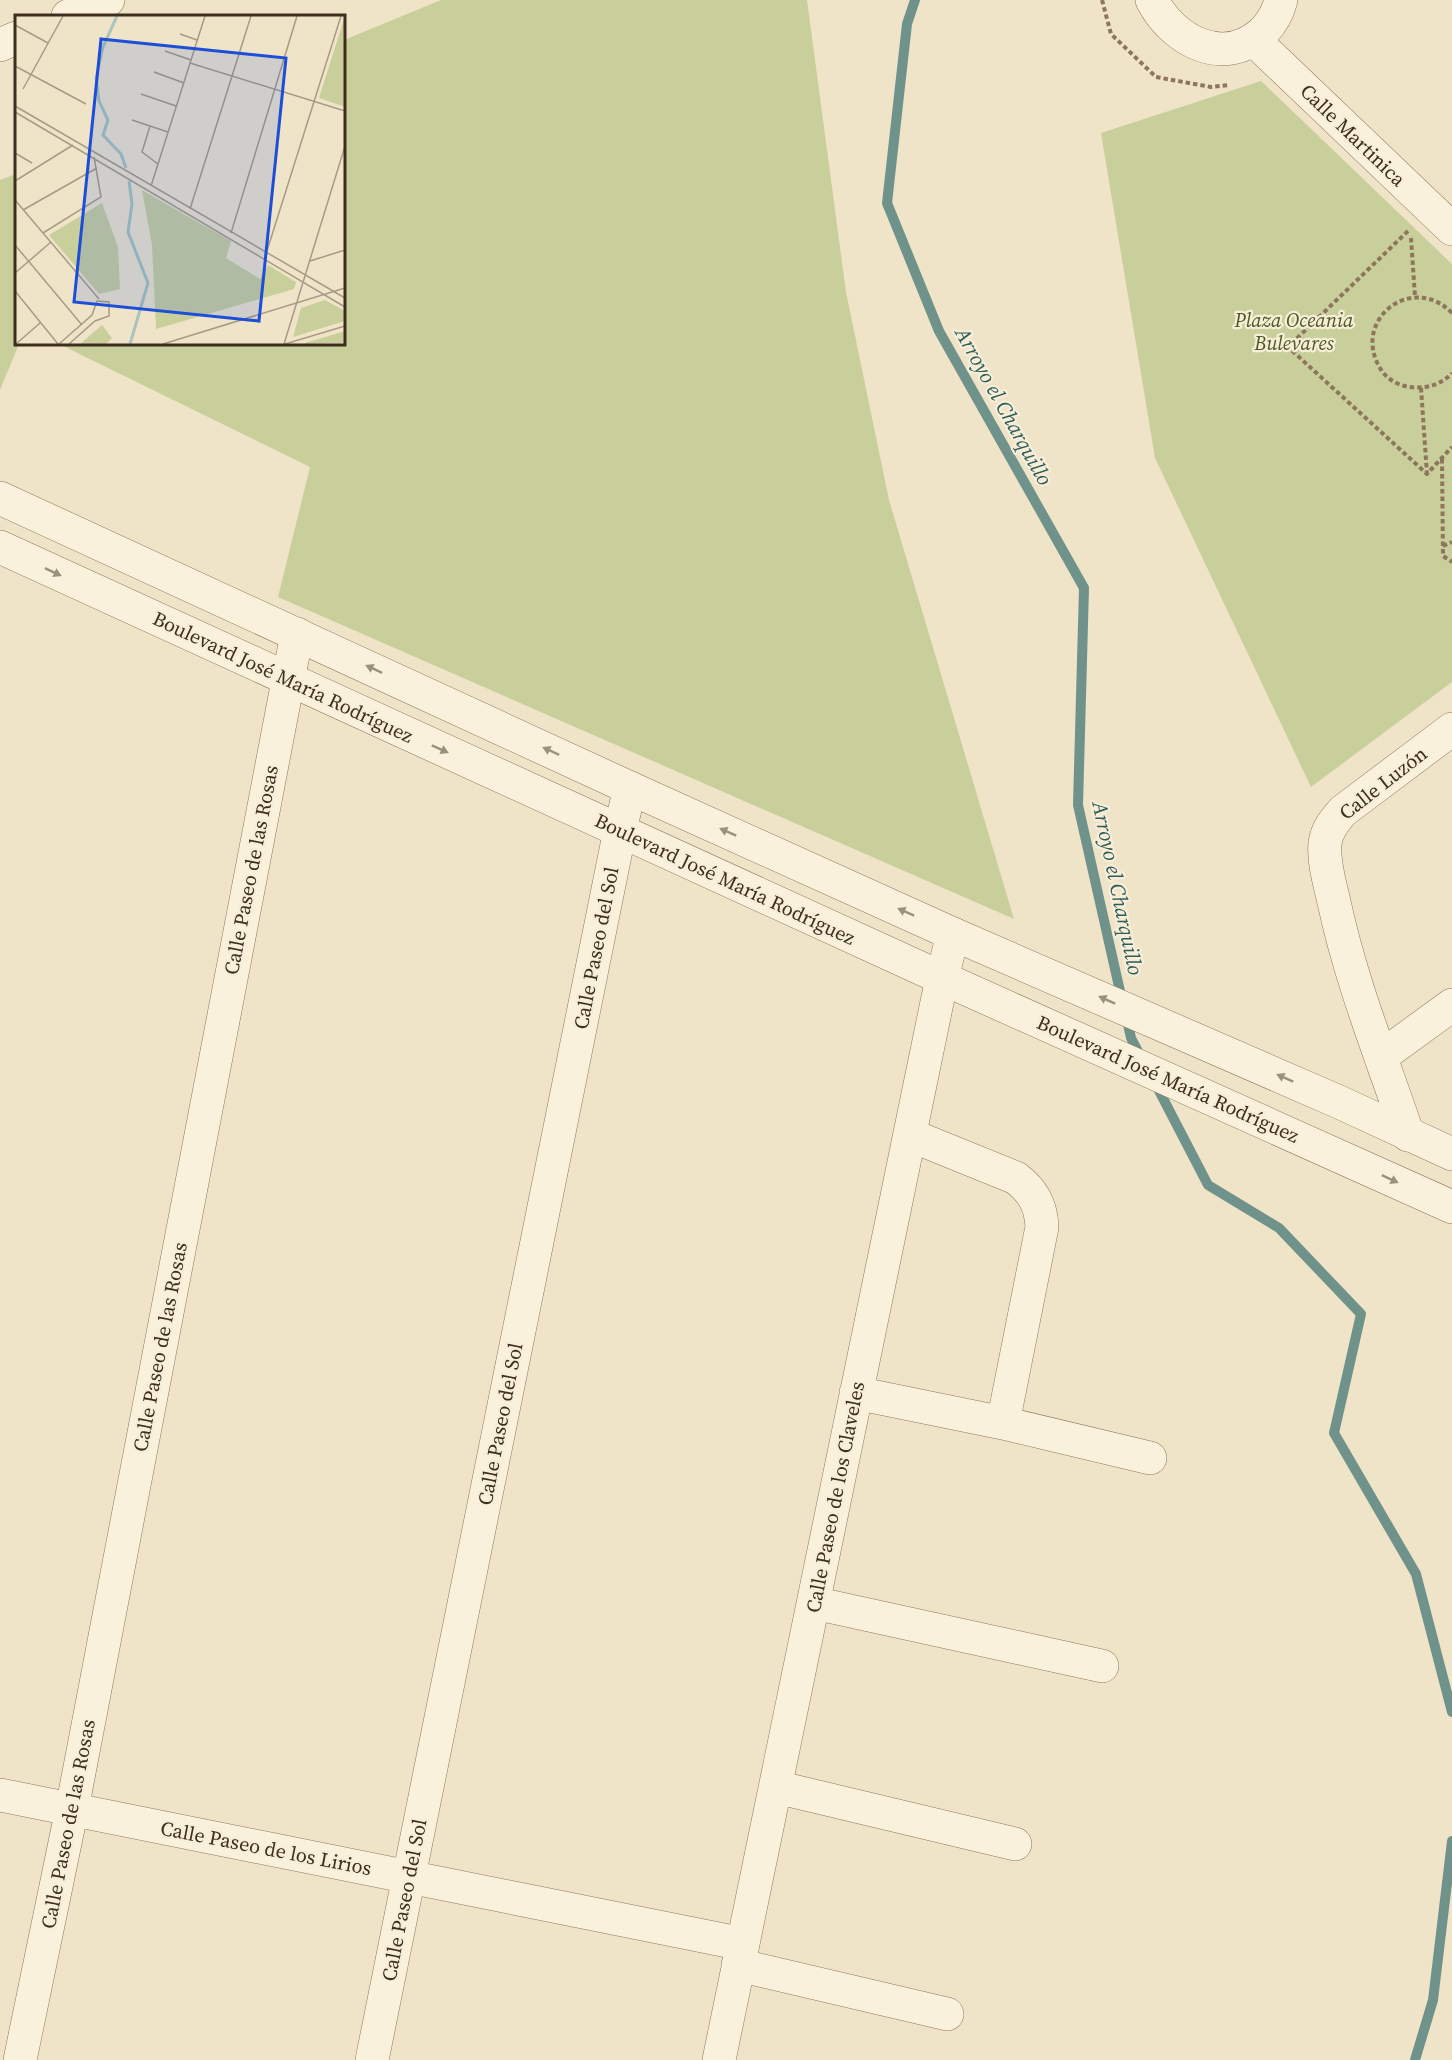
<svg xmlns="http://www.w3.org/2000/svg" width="1452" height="2060" font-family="'Source Serif 4',serif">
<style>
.green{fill:#c9cf9b}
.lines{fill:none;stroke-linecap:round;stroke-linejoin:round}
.stream{stroke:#6f938a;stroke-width:10}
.minor-casing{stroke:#8d765c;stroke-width:34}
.tertiary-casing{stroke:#8d765c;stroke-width:34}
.path{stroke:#8d765c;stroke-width:4;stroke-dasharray:4.5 3;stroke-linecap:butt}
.minor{stroke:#faf1dc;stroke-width:33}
.tertiary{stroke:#faf1dc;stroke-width:33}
.oneway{fill:#9c907e}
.labels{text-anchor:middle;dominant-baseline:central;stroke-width:4.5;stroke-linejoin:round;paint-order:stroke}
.street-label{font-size:20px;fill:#3d2e20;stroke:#f7eed8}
.park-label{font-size:20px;font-style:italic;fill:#4d5a26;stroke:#f7eed8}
.water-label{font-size:21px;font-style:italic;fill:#2f5d5a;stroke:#f7eed8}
.inset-river{fill:none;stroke:#a9c4bc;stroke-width:3}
.inset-road{fill:none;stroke:#a89b85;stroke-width:1.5}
.view{fill:#1d4ed8;fill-opacity:0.15;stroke:#1d4ed8;stroke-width:3}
.inset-edge{fill:none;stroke:#3d2e20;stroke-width:3}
</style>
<rect width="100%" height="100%" fill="#f0e4c8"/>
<path class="green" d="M441,0H807L846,292L889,500L1014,919L278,597L310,467L59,344H344V40Z
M1261,81L1452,264V682L1311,787L1155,458L1101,133Z
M16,174V344H19L0,390V180Z"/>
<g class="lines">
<path class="stream" d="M915,0L907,24L887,203L939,331L1084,588L1078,805L1122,1000
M1126,1015L1131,1038L1142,1059
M1154,1081L1208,1185L1279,1228L1361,1314L1334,1433L1416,1574L1452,1712
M1415,2060L1433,2000L1452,1841"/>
<defs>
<path id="minor" d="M68,16L108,0
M1254,40L1452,229
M0,45L16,38
M1382,1056L1452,1005
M910,1135L1016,1178C1033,1191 1041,1205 1042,1227L1003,1423
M1408,1135C1382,1058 1351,982 1334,902C1330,884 1323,862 1325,843C1327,830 1334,821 1343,811L1452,729
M856,1393L1003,1423L1150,1458
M814,1603L1102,1666
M776,1787L1015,1844
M0,1795L743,1944
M738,1965L947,2014
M20,2060L72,1809L297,634
M372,2060L620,830L630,788
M719,2060L942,978L953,934"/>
<path id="tertiary" d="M1152,0C1173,41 1224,68 1263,32C1272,23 1278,12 1281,0
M0,498L630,788L953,934L1339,1102L1452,1154
M0,547L942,978L1452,1207"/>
</defs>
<use href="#minor" class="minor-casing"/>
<use href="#tertiary" class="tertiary-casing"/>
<path class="path" d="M1102,0L1111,34L1156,77L1211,87L1230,85
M1408,231L1288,347L1427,474L1452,447
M1411,238L1415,297
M1452,313C1412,272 1351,320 1380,368C1386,379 1399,386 1410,387C1426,389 1441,385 1452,373
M1421,388L1427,474
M1442,459L1443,556L1452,562
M1443,546L1452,542"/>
<use href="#minor" class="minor"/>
<use href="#tertiary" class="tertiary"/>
</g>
<defs><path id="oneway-solid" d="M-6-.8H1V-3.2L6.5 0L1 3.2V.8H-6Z" transform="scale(1.5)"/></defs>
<g class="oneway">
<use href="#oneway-solid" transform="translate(53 572) rotate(25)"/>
<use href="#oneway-solid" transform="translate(374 669) rotate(-155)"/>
<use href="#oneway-solid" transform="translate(440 749) rotate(24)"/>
<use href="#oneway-solid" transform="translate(551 751) rotate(-155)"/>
<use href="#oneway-solid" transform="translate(728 832) rotate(-156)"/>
<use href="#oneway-solid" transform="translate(906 912) rotate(-156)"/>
<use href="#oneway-solid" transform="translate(1107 1000) rotate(-156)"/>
<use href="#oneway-solid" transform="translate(1285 1078) rotate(-156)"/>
<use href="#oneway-solid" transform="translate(1390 1179) rotate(25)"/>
</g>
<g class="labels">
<g class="street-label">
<text transform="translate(1353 135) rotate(44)">Calle Martinica</text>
<text transform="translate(283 677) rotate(25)">Boulevard José María Rodríguez</text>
<text transform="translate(1383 783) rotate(-38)">Calle Luzón</text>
<text transform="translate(251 870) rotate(-79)">Calle Paseo de las Rosas</text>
<text transform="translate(725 879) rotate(25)">Boulevard José María Rodríguez</text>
<text transform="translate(596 948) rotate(-79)">Calle Paseo del Sol</text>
<text transform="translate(1168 1079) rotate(24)">Boulevard José María Rodríguez</text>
<text transform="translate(160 1347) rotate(-79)">Calle Paseo de las Rosas</text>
<text transform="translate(500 1424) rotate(-79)">Calle Paseo del Sol</text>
<text transform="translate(835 1497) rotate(-79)">Calle Paseo de los Claveles</text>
<text transform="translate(68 1824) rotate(-79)">Calle Paseo de las Rosas</text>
<text transform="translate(266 1848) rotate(11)">Calle Paseo de los Lirios</text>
<text transform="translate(404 1900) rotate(-79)">Calle Paseo del Sol</text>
</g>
<g class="park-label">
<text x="1294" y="320">Plaza Oceania<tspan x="1294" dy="23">Bulevares</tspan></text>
</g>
<g class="water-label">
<text transform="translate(1004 406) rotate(61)">Arroyo el Charquillo</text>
<text transform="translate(1118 888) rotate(78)">Arroyo el Charquillo</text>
</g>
</g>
<g transform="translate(15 15)">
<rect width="330" height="330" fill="#f0e4c8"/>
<path d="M330,1V92L304,83ZM127,175L216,226L211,243L245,264L253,250L281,267L279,274L141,314L137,230ZM87,188L103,232L105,274L84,279L34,220ZM310,285L330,296V306L278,322L286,293ZM87,310L97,323L91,329H65ZM330,316V328L290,329V328Z" fill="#c9cf9b"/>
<path class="inset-river" d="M102,1L88,32L81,63L84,86L93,105L88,120L106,139L111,153M114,166L117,189L113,217L133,268L115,329"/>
<path class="inset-road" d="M0,10L33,28M165,19L182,25M150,36L176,45M175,48L330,96M0,51L71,89M139,57L169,68M8,74L48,1M126,79L161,91M0,91L330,283M0,97L330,292M117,105L153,117M135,111L127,137L143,149M0,138L17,148M0,166L58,130M136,171L190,1M0,185L84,284M175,194L236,1M8,195L82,153M28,218L86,182L79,142M216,218L282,1M0,230L67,310M251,239L326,1M295,246L330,235M0,258L36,227M0,276L43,329M1,329L25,308M44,329L77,300L82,286L94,287V301L80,306L54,329M148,329L330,273M269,329L330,131M270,329L330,311"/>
<path class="view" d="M86,24L271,43L244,306L59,287Z"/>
<rect width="330" height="330" class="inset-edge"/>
</g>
</svg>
